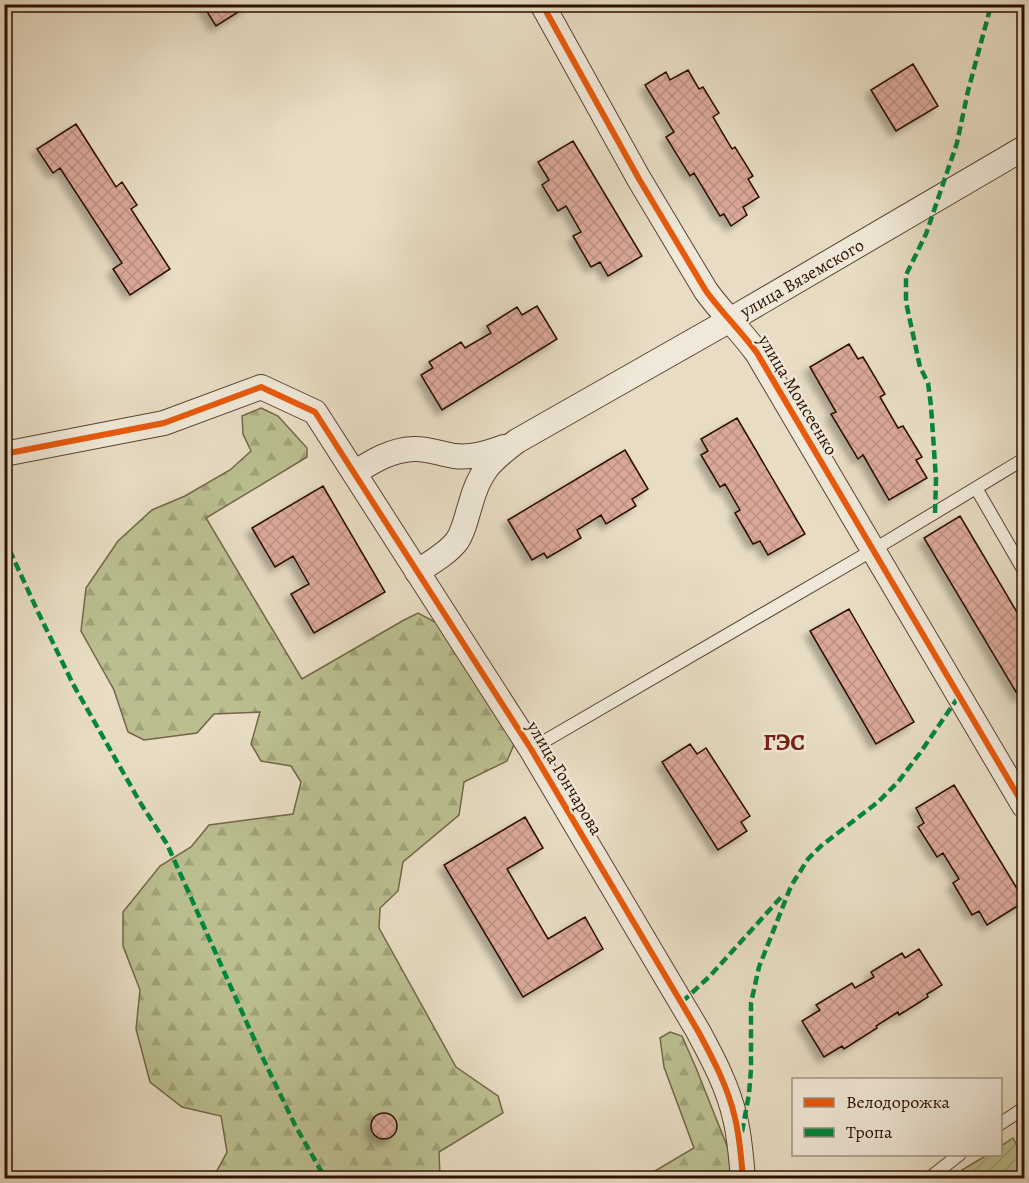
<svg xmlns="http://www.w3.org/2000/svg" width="1029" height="1183" font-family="Alegreya,serif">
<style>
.forest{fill:url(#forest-firs);stroke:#736648;stroke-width:1.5}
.garden{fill:url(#garden-furrows);stroke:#736648;stroke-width:1.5}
.building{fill:url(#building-cross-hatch);stroke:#2b0e00;stroke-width:1.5;filter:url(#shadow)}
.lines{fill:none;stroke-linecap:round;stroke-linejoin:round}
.lane-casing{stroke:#5a4231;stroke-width:14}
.street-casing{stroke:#5a4231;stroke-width:26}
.lane{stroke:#f0e9d9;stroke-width:12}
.street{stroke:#f0e9d9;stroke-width:24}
.quiet{stroke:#00873e;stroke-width:4.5;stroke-dasharray:9 4.5;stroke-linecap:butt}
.cycleway-casing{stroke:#f0e9d9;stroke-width:10}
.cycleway{stroke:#e8590c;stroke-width:6}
.labels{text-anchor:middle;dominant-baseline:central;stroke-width:5;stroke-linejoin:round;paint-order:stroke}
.street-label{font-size:18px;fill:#2b0e00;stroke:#f0e9d9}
.district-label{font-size:24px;font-weight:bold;fill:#7a1f14;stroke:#f0e9d9}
</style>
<defs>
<pattern id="forest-firs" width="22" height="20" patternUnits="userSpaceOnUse" patternTransform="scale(1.5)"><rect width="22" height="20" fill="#bbbf90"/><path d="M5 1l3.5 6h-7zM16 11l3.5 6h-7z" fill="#a1a37a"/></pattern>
<pattern id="garden-furrows" width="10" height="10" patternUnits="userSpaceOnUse" patternTransform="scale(1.5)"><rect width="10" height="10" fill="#bbbf90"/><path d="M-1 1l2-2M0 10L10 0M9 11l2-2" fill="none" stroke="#a1a37a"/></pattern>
<pattern id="building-cross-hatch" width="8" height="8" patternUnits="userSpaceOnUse" patternTransform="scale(1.5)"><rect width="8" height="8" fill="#daa899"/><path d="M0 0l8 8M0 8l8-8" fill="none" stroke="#bb8f82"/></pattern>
<filter id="shadow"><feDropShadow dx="-5.5" dy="5.5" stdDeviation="3" flood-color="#0004"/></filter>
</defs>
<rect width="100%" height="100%" fill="#e8ddc4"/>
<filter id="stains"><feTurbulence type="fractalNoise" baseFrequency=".00333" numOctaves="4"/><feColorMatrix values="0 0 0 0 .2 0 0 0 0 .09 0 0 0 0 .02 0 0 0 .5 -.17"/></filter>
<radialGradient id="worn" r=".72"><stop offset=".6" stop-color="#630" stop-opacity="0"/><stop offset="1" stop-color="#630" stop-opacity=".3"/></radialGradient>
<path class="forest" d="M261,408L278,416L307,448V457L206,518L302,679L404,620L418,613L437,623L515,742L507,761L464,782L459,815L403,862L398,891L380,908L379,928L456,1067L498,1096L503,1113L439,1152L440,1178H213L227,1152L221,1116L182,1107L150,1082L136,1029L140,990L123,946V912L160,866L191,847L209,825L293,814L301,782L291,766L261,761L251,744L260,712L214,714L197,733L144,740L128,732L114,690L81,631L86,588L118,541L152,510L185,496L230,470L251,451L243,434L242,416Z
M670,1032L682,1036L696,1068L729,1151L731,1178H643L694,1148L664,1067L660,1038Z"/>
<path class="garden" d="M1013,1138L1024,1158V1178H968L962,1170L987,1155L1000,1154L1001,1146Z"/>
<path class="building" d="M204,4H251L216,26L203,5Z
M913,64L938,106L896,131L871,90Z
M688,70L699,89L703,87L719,113L713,117L732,149L735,147L753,176L748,179L759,197L743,207L747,215L731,226L724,214L720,216L694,173L690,176L666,137L674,132L645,85L666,72L670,80Z
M76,124L116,187L122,182L137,205L131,209L170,269L130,295L113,269L122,263L60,168L53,173L37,149Z
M573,141L642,256L608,276L600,262L591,267L573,236L581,232L566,206L558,211L542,185L549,180L538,162Z
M537,306L557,339L442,410L421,375L433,368L429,362L461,342L465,348L491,333L487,326L517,307L522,315Z
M849,344L858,359L863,357L885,394L880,397L898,428L903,426L922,457L916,460L927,478L889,500L863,455L858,459L831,414L836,412L810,367Z
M737,418L805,534L768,555L760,541L753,544L735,513L740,510L725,484L720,487L701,455L708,451L701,439Z
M625,450L648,489L632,499L636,506L606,524L601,515L577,530L581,538L547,558L544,553L532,560L508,520Z
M323,486L385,592L314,633L291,594L309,584L293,556L275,567L252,528Z
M960,516L1024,624V694L1019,697L924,538Z
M849,609L914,722L876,744L810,631Z
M690,744L697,754L706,748L750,816L741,822L747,831L718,850L662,762Z
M954,785L1024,900V902L987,925L979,911L972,915L953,883L959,879L943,853L937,857L918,827L924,823L916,808Z
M525,817L543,848L507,869L548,939L585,917L603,949L523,997L444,865Z
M919,949L942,985L927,994L928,997L899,1015L898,1012L876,1026L877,1028L844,1049L842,1046L824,1057L802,1021L820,1010L816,1005L852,983L855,988L874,977L871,972L902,953L905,958Z
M371 1126a13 13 0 1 1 26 0a13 13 0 1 1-26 0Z"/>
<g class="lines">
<defs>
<path id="lane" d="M1022,4L1024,9
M976,488L1024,571
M531,749L873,550L1024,459
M1000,1124L1024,1108
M932,1176L960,1154"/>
<path id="street" d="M542,4L639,179L706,291C722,313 741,331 757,353L1024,806
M4,454L164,423L261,387L315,412L531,749L698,1031C713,1059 728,1087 735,1118C740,1138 741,1158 743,1178
M354,473C373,461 391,450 413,449C427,448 441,454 454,456C472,458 488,453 504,447
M417,572C430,563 447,554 457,541C464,531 466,518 470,506C479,472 489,462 517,441L730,320L1024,148"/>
</defs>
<use href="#lane" class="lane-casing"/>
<use href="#street" class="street-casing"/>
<use href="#lane" class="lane"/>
<use href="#street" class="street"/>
<path class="quiet" d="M935,513L936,479L931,406L928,383L920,367L906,302V275L926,234L957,143L968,91L990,9L989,4
M4,538L38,612L73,684L141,804L167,844L259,1050L295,1125L325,1178
M682,1002L710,976L783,895
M742,1132L749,1094L751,1069V1003L759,967L791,886L808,859L821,846L878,802L898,782L920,753L959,696
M928,1178L932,1176"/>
<defs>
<path id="cycleway" d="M542,4L639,179L706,291C722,313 741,331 757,353L1024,806
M4,454L164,423L261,387L315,412L531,749L698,1031C713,1059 728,1087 735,1118C740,1138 741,1158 743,1178"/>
</defs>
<use href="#cycleway" class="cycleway-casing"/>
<use href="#cycleway" class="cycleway"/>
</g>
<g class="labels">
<g class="street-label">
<text transform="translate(802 278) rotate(-30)">улица Вяземского</text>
<text transform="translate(798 395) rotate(59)">улица Моисеенко</text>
<text transform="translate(565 778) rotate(59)">улица Гончарова</text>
</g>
<g class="district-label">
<text x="784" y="742">ГЭС</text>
</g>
</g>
<rect width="1029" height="1183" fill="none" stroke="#e8ddc4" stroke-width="24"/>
<rect x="6" y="6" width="1017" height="1171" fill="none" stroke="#2b0e00" stroke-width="3"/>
<rect x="12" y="12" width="1005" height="1159" fill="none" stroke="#2b0e00" stroke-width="1.5"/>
<rect x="792" y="1078" width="210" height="78" fill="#f0e9d9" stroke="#a19182" stroke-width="1.5"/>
<rect x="804" y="1098" width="30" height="9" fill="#e8590c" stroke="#a19182" stroke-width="1.5"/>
<text x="846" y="1108" font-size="18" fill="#2b0e00">Велодорожка</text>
<rect x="804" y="1128" width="30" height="9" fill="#00873e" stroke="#a19182" stroke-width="1.5"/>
<text x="846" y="1138" font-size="18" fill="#2b0e00">Тропа</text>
<rect width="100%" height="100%" filter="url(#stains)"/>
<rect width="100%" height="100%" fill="url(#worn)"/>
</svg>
